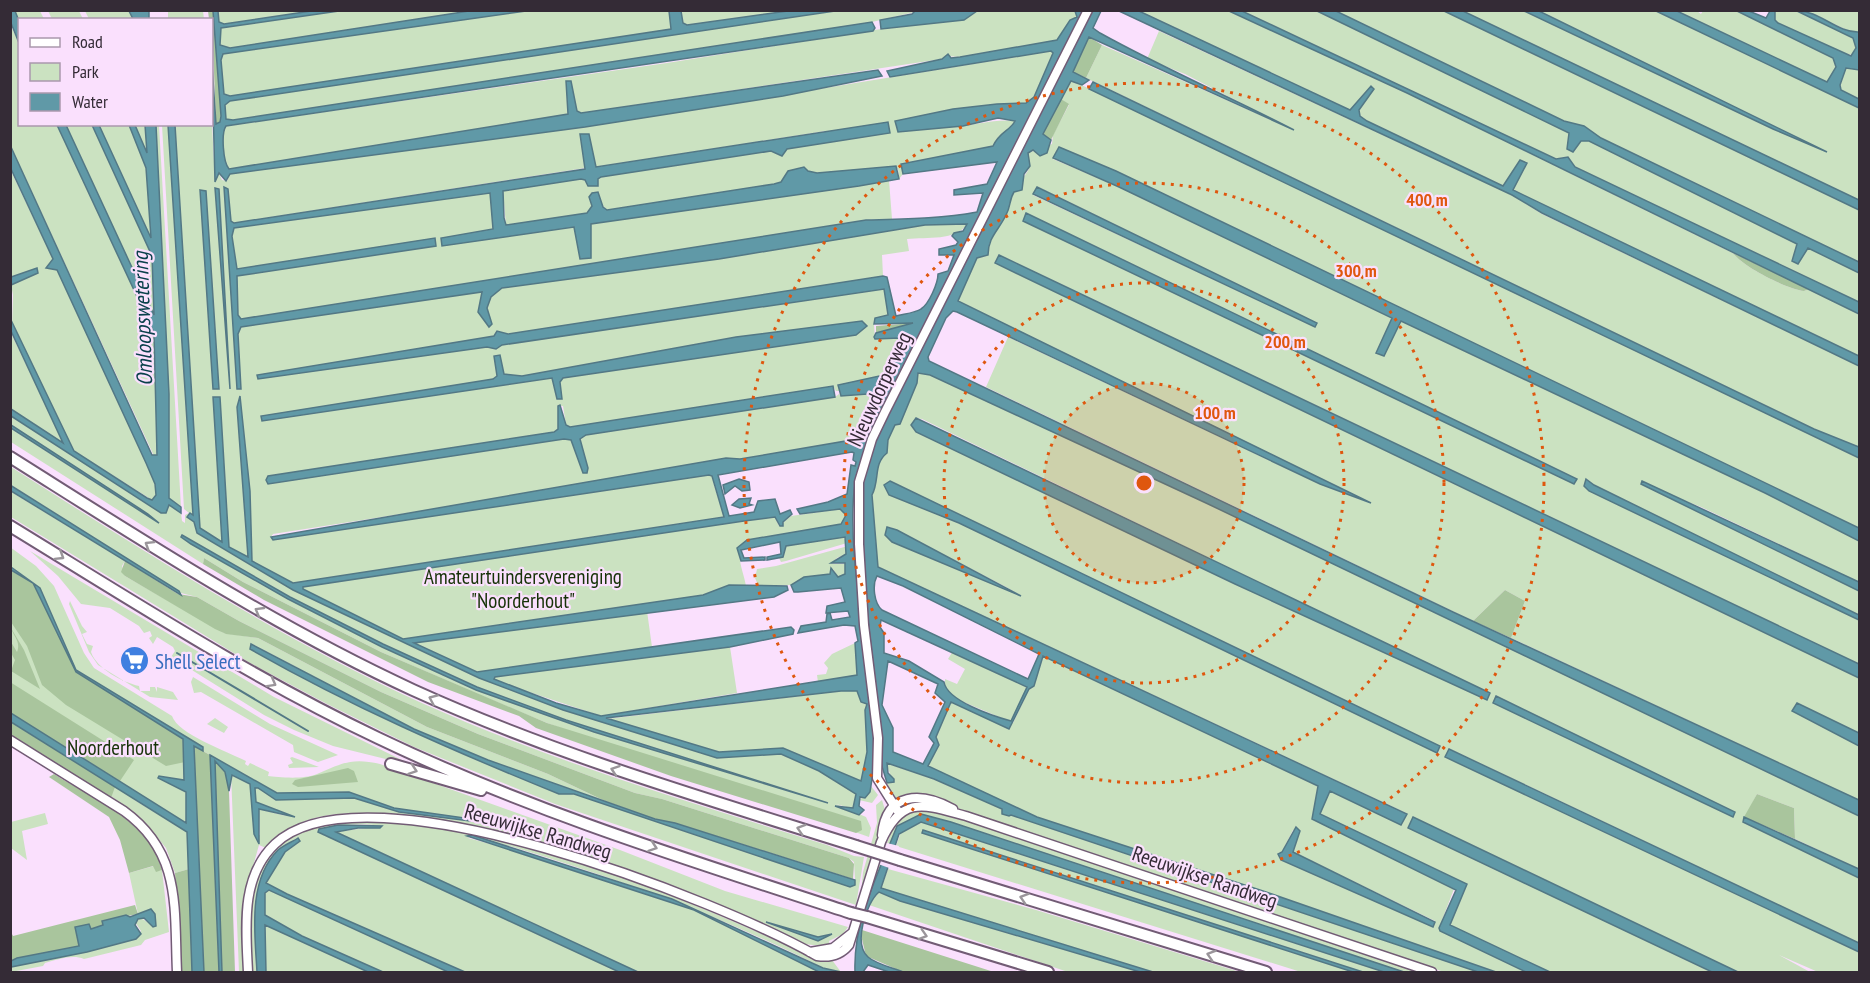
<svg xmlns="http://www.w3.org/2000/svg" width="1870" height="983" font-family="'PT Sans Narrow',sans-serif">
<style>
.green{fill:#cbe2c1;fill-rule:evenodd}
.forest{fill:#a9c59d}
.water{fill:#6099a7;stroke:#537885;stroke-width:1.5;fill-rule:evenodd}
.pier{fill:#fae0fd}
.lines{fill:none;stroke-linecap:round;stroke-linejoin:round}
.stream{stroke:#537885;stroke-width:2}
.secondary-casing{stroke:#725c75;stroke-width:11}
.highway-casing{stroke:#725c75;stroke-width:14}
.secondary{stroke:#fff;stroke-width:8}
.highway{stroke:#fff;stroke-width:10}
.highway-bridge-casing{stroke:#725c75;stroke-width:14;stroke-linecap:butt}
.highway-bridge{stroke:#fff;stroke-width:10}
.oneway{stroke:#9a959a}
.ring{fill:none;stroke:#df570e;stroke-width:3;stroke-dasharray:3 6}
.labels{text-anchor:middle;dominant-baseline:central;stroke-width:4.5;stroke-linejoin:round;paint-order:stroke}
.street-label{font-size:21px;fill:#342b36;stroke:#fae0fd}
.park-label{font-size:21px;fill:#163207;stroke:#fae0fd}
.shop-label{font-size:21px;fill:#366cbe;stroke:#fae0fd;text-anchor:start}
.water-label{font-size:22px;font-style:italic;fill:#0a404b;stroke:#fae0fd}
.centre{fill:#df570e;stroke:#fae0fd;stroke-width:3}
.ring-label{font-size:18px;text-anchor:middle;font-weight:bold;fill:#df570e;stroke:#fae0fd;stroke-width:4.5;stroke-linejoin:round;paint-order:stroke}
</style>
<rect width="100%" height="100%" fill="#fae0fd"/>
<path class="green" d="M526,10L669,11L671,29L230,96L224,94L221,60L223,54Z
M700,10L788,11L687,25L683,23L681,11Z
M1075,10L1077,17L1070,20L1057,40L960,57L945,56L942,59L581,113L577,111L571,81L566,82L568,114L229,169C222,161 221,134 226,126L667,63L881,29L964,20L977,11Z
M15,11H40L44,19L19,21Z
M48,11H79L83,19H52Z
M85,11H129L133,19H89Z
M168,11H203L204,19H168Z
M218,11H311L224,24L218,23Z
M339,11H469L230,48L220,45L221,28Z
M835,11L915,12L872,22L233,120L226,119L225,105L230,101Z
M1139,11H1229L1407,93L1733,253C1743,267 1787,289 1804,291L1809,289L1859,314V356L1513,190L1526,163L1503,186L1367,121L1360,116L1359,110L1374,89L1350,110Z
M1242,11H1317L1569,133L1568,146L1574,151L1581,141H1589L1797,244L1792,261L1798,263L1808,248L1859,273V302L1575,167L1565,157L1556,159Z
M1336,11H1444L1859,210V262L1601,138L1584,126L1564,121Z
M1463,11H1524L1773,129L1819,148L1539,11H1656L1859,108V200Z
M1677,11H1697L1701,14L1703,11H1737L1833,58C1838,66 1834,77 1827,82Z
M1775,11H1797L1853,38L1857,43L1853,55L1842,53L1778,23L1775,20Z
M1806,11H1859V32H1851Z
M10,24L19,43L20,124L57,125L154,333L158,453L154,456L11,147Z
M1159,31L1512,195L1542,214L1859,366V447L1814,429L1086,78L1102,45L1285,126L1185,74L1147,59Z
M1051,51L1053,53L1034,97L1026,103L997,104L952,125C974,127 993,118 1015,121C1010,132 1000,131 993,146L902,164L903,174L899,179L898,169L817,173L788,171L781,182L774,184L607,210L602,205L592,206L587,213L506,226L503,191L581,179L598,185V179L601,177L771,151L779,155L787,149L890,133L826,131L595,167L589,134H580L585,168L234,223L231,221L228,189L237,389L241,388L238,334L241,327L482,292L478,312L492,324L486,308L491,297L502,288L719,259L925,225L967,224C956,241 927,237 907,239L909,251L882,255L883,276L508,334L497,331L494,336L257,375L487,347L496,349L502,345L884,289L888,315L874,324L875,339L900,338L902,341L897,349L889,372L892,373L891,377L884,375L839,385V391H836L833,386L570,427L566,425L563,406H558V429L554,432L268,476V484L564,439L571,440L583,473L588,468L580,439L586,435L835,397L839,394L841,396L880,392L863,430V438L740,459L726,458L555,490L273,534L271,537L273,540L709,475H712C714,490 721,502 724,517L293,583L252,561L250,491L240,396L237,407L248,557L229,547L220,397H213L222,543L200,528L175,125L212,124L215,181L219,173L222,180L227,181L230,174L585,127ZM215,188L219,189L230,389ZM200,191H206L219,389L213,388ZM856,335L563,378L560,382L561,399H557L552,378L262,421L261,417L493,379L497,376L494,356L499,355L504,374L522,376L736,337Z
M1855,67L1859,70V99L1841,90L1840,86L1846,68Z
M1071,80L1859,458V528L1116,171L1059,147L1053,159L1119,187L1392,318L1376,353L1384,356L1401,321L1765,493L1859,541V582L1701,507L1641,484L1859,591V615L1593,485L1587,479L1589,491L1859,620V664L1010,260L999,255L995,263L1859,678V733L1797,703L1792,711L1859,746V800L1511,638L1525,601L1505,590L1473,621L986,387L1008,337L1320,484L1370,503L958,301L977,258L986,256L987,246L1010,198L1029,169L1028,153L1052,144L1053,135L1069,105L1061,99ZM1038,187L1316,323L1315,327L1033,195ZM1026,213L1576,479L1574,484L1023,221Z
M66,125H92L152,256L154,317Z
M99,125H129L146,168L152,240Z
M135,125H145L148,156Z
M156,125H159L181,507L169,498V394Z
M162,125H168L194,515L197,533L293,590L479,678L563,710L717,758L781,754L819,771L857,794L853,809L836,804L866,817L871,828L869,837L547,723L492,700L381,652L243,582L204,558L203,564L11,442L10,428L159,523L11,425V416L145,503L168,510L169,504L181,513L182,521L185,523V515L189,513L184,509ZM182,535L290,597L383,644L477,687L566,720L828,803L594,732L476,690L382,647L288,599L191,544L181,537Z
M10,169L53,259L46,268L57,270L146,463L155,484L156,495L152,500L74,451L12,325L13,295L11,285L38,272L37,269L11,277Z
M889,180L892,219L866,220L241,319L238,315L237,276L436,246L435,239L236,269L232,236L234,228L490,193L493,229L441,238L442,245L575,227L580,259L591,258V224Z
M10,331L63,441V443L11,409Z
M918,373L930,375L1206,503L1859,816V869L1795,839L1794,808L1757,794L1743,822L1859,878V943L1450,749L1445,757L1859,952V972H1818L1779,955L1810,972H1738L1413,817L1409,828L1712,972H1550L1450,925L1467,884L1320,814L1329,791L1401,824L1406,813L878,567L872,495C880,480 873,464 887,453L888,440L895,424H900L917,383ZM916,418L922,419L1490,694L1235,584L916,432ZM890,481L1440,746L1438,753L959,523L890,495ZM890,527L1006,587L1016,593L892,542ZM1496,696L1735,812L1733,817L1493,703Z
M11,467C145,552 278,638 424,704C554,762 691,803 827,845L854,856L864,857L856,905L555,804L414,747L327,704L250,663L11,517L10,491L125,561L122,566L125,576L224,633L258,638L427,727L548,774L605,801L488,760L414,729L252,644L250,649C350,706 453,751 559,794H574L850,887L855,880L854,862L849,858L662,799L635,793L478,734L381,692L239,621L197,597L181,593L11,485Z
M840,509L846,515L841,524L747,540C733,553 743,568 746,586H729L703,595L403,639L303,589V587L744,521L775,517L779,526L791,516Z
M843,536L847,543L786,561L781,562L779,558L783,556L786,546Z
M848,546L846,554L837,558L832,564H847L845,574L838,577L833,569L830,574L804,577L791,585H758L755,578L757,569L776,566Z
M10,547L36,566L54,586L84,653L94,668L172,716C178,734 226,751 246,761L245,764L248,766L250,763L269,772L268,776C277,777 303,780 317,774C341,764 351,757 380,764L620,850L725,891L848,927L843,934L829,941L830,947L804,944C677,889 541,829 402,816C370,813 334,810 303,822C289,828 277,837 266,848L259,845L243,902L244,972H239L231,774L250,784L254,834L260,835L259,809L286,816L256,802L255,788H259L274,799L354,798L399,812L478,822L479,820L394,808L349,792L277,793L203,751V747L76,670L40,588L11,567Z
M30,551L274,697L414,766L333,746L294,730L264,715L171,657L175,651L173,647L157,637L153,644L149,638L152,636L150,631L144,633L139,626L110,608L81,604L58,576Z
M11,579L71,674L188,743L185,780L160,776L186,792L188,823L133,799L187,832L189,869L175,873L166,848L146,824L111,796L11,728Z
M70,601L82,626L87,632L82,634L87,644L93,646L91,652C97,669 122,682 139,686L140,691H150V687H155L157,692V687L173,692L178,700L150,697L98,665L89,652L69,604Z
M647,611L652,647L491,672H477L413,643Z
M855,643L857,675L818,682L817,675L826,674L828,668L824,663L832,654Z
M730,647L737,693L601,716L493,680L495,677Z
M953,651L1027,687L1011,722L954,698L945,689V679L957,684L965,669L948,659Z
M1043,655L1318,786L1312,819L1454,889L1439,928L1440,931L1526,972H1496L1266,892L1037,817L927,766L939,745L936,737L951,702L1013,723L1029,689L1034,686ZM1293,830L1300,831L1293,852L1435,921L1433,927L1281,860L1279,853L1282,852Z
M193,677L270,724L338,755L318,762L294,752L293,745L201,692L194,693L191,682Z
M841,691H858L863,703L867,704L865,710L867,752L861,781L783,748L719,752L606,719Z
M215,718L228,727L224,733L207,724Z
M292,757L319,767L289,768L288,765L293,763L290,758Z
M886,763L933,779L1002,809V813L1009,816L1011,815L1478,972H1444L971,814L929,795L897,798L892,795L887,783L893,782Z
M871,786L878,795L872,803L859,800L870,792Z
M882,800L885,810L861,895L863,872L877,823L876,805Z
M919,808L959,818L1420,972H1404L921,814L897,826L865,905L877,867L896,821L900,816Z
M45,813L48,824L22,831L27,860L11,848V822Z
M370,821C402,824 435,824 466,831C583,856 704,907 813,957L832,960L841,972L823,968C710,910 593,870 472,835L468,838L531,855L694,910L819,972H638L335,832L381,826C361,823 340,825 319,829L318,832L619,972H465L287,894L266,883L285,852L300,841L298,838L266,869L255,918L257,972H252C248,904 247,840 329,823C342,820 357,821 370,821Z
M923,822L1384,972H1363L923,830L922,833L1353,972H1301L896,846L901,832Z
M154,866L156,871L162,870L169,932L145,940L141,945L84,959C72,954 57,960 45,963L43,966L11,972V967L14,965L87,952L136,939L141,931L135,922L141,918L155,927V914L150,909L138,914L129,873Z
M888,869L1036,910L1240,972H1153L881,888Z
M269,890L448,972H383L302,936L265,915V892Z
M879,892L900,901L1140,972H1068L869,905Z
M265,924L368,972H266Z"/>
<path class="forest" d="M208,11H213L221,116L220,122L216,124L212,20L209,19Z
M1089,37L1102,45L1086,78L1073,72Z
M1061,99L1069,104L1051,140L1043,134Z
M1733,253L1809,289L1804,291C1787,289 1743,267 1733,253Z
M913,323L912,326L876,333V326Z
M204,558L243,582L381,652L547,723L861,821L862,830L856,833L671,776L536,728L519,716L428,682L264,600L203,564Z
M125,561L178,594L197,597L239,621L381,692L478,734L635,793L662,799L849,858L854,864L853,879L675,823L655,819L605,801L548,774L427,727L258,638L226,634L215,629L125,576L121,572Z
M10,570L33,583L76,672L183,739L185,762L166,766L66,705L42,685L27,646L11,622Z
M1505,590L1525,601L1511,638L1473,621Z
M11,628L24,650L40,689L11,671L15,660L11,653V642L17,652C21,642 14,637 11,628Z
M10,682L134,760L120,781L11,713Z
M10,722L115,787L111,798L11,735Z
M194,746L210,755L219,972H204Z
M215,761L225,772L229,791L235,972H222Z
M348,768L354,771L358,782L298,787L292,784L295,780Z
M54,774C93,799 150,821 162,870L156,872L153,866L129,873L120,840L109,817L49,777Z
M1757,794L1794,808L1795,839L1744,817Z
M189,869L192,972H181L175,873Z
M135,905L138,914L102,921L103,925L91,929L75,928L79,946L11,961L10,930L13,936Z
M862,930L994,972H903L866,956L861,935Z"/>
<path class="water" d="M942,10L977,11L964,20L881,29L880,20L912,14L915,11Z
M10,11H15L19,21V43L11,23Z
M129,11H149V19H133Z
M213,11H218L219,22L224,24L311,11H339L221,28L220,45L230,48L469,11H526L223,54L221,60L224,94L230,96L671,29L669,11H681L683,23L687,25L788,11H835L230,101L225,105L226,119L233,120L872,22L875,28L873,31L226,126C221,133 223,162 229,169L568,114L566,81H571L577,111L581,113L878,70L882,76L783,96L585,127L230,174L226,181L219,173L215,182L212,65L216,124L220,122L221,116Z
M1075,11H1085L868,439C863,456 856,473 854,491C845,589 888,695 870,792L865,798L860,797L859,806L864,810L859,815L835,806L853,808L856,794L819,771L781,754L717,758L563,710L479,678L293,590L197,533L194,522L187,517L190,513L193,515L168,125H175L200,528L222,542L213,397H220L229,547L248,557L237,407L240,396L250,491L252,561L293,583L724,517L712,476L709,475L273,540L271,537L726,458L740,459L863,438V430L881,393L841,396L838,385L884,375L891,377L892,374L888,371L902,341L900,338L875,339L874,337L876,333L913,323L874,324L875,318L888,315L884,289L502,345L496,349L487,347L258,379L257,375L494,336L497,331L508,334L883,276L887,277L896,316C903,314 915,313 921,309C929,304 938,283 938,274L948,271L954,255H939V249L956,245L958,242L952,236L954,233L963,231L967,224L925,225L719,259L502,288L491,297L487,308L492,324L489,327L478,312L482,292L241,327L238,334L241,389H237L224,187L228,189L231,221L234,223L585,169L580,134H589L596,167L888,122L890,133L787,149L782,156L771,151L601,177L598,179V186H588L585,180L581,179L503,191L504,218L506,225L587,213L592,206L589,197L592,193L598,192L603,207L607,210L774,184L781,182L788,171L804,167L808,171L817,173L896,166L899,179L859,186L591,224V258L580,259L574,227L442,246L441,238L493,229L490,193L234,228L232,236L237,269L435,238L436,246L237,276L238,315L241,319L866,220C904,219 940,219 977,212L983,193L954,195V190L987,184L997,162L903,174L901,164L993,146C1000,131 1010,131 1015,121L998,118L963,126L898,132L895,121L953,109L997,104L1026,103L1034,97L1053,53L1051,51L890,77L887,71L942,59L948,54L951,58L960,57L1057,40L1070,20L1077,17ZM852,452L854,453L853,460L856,462L855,466L851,465L847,494L828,502L797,509L800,514L840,509L846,515L841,524L747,540L737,548L741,561L765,560V557L744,558L741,550L780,542L781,554L767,557V560L783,557L786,546L845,537L846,554L831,563H845V574L838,577L831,568L830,574L804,577L791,585L794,592H798L841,588L845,602L827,606L826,613L848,611L850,617L832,620L830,613L827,614L826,622L801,626L798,633L844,625L855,626L858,641L855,643L857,675L601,716L556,703L494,679L495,677L730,647L793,634L794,630L791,627L477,672L414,643L774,597L788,590L787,586L729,585L703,595L403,639L303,589V587L744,521L775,517L780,526H783V522L792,514L790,510L780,514L775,499L758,501L754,512L729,516L718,475ZM841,691H857L861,702L867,704L865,710L867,752L861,781L783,748L719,752L606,718Z
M1092,11H1101L1093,28L1100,33C1163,68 1230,97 1294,130L1089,37L1073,72L1089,80L1082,85L1071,81L1043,134L1051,140L1047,153L1040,156L1033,150L1028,153L1030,166L1024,174L1022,190L1014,192C1009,200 1011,206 1006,215C999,230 988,237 988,255L977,258L958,301L1371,503L1320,484L957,312L953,311L946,318L928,357L929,361L1453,612L1859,800V816L1206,503L930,375L918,373L917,383L900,424L895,425L888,440L887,453C873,464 880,480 872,495L878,567L1407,814L1401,825L1330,791L1320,814L1467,884L1450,925L1550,972H1526L1440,931L1439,928L1456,890L1312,819L1318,786L1043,656L1034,686L1029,689L1009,729L951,702L936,737L939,745L928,766L1037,817L1266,892L1496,972H1478L1011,815L1009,816L1002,814V809L934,779L887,763L888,773L894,779V782L887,783L881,763L882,743L864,584L861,488L874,442ZM877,576L903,586L1039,654L1028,679L882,610C874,603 872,585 877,576ZM881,620L1027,687L1011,721C993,716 947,701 944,682L909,661L884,653V633L880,627ZM888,661L938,684L935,693L945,702L929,737L934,743L923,764L893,752V728L882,705Z
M1119,11H1139L1350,110L1371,86L1374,89L1359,110L1360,116L1367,121L1503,186L1520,160L1527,163L1513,190L1859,356V366L1542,213L1512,195Z
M1229,11H1242L1556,159L1568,157L1575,167L1859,302V314L1407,93Z
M1317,11H1336L1564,121L1584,126L1601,138L1859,262V273L1808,248L1798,264L1792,261L1797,244L1589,141H1581L1573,152L1567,149L1569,133Z
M1444,11H1463L1859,200V210Z
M1524,11H1539L1827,152L1773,129Z
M1656,11H1677L1827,82L1836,67L1833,58L1737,11H1749L1766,18L1770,11H1775V20L1778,23L1851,56L1856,48L1853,38L1797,11C1819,10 1837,33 1859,32V70L1846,68L1840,85L1841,90L1859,99V108Z
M1093,82L1814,429L1859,447V458L1089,89Z
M57,125H66L154,315L152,256L92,125H99L151,238L146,168L129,125H135L147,153L145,125H156L169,394V498L181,507V513L169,505L166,513H161L11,416V409L63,443L11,331V320L74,451L147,498L152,500L156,495L155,484L146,463L57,270L46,268L53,259L11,169V147L135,418L152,455H157L154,333Z
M1059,147L1116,171L1859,528V541L1765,493L1401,321L1384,356L1376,353L1392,318L1119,187L1053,158Z
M1037,187L1317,323L1315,327L1033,194Z
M215,188L219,189L230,389Z
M200,190L206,191L219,389H213Z
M1026,213L1577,479L1574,484L1023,221Z
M999,255L1859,664V678L995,263Z
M37,268L38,273L11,285V277Z
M862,321L867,326L856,335L563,378L560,382L562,399H557L552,378L262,421L261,416L493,379L497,376L494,356L500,355L504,374L522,376L736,337Z
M833,386L835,397L586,435L580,439L588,468L587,473H583L571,440L564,439L268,484L266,480L268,476L554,432L558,429V406L560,405L566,425L570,427Z
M916,418L1488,692L1490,693L1487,700L1235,584L916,432L911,425Z
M11,425L148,514L159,523L11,428Z
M739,479L749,482L750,490L742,491L735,486L725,494L723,485Z
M1586,479L1594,485L1859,615V620L1589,491L1584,486Z
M890,481L1440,746L1437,753L959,523L889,495L884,485Z
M1642,481L1859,582V591L1641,484Z
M10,485L179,591L181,595L11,491Z
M751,498L749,504L752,505L740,508L732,505L739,499Z
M887,527L897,530L1021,596L892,542L885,535Z
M182,535L290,597L383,644L477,687L566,720L828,803L594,732L476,690L382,647L288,599L191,544L181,537Z
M11,567L40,588L76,670L203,747V751L194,746L204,972H192L187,832L11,722V713L186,823V792L158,778L159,776L184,780L183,739L76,672L33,583L11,570Z
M251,644L414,729L488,760L655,819L675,823L855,880V885L850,887L574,794H559C453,751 350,706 250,649Z
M1496,696L1735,812L1733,817L1493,703Z
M1797,703L1859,733V746L1792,711Z
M1449,749L1859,943V952L1445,757Z
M210,755L277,793L349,792L394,808L479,820L478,822L399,812L354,798L276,800L258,788H255L256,802L295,817L259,809V844L254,834L250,784L232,775L229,791L225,772L215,761L222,972H219Z
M921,814L951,822L1404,972H1384L921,822L899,834L881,888L1153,972H1140L900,901L879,892C866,903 853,944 868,957C876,964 893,968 903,972H889L868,965L863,972H855C853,920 878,875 897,826Z
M1413,817L1738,972H1712L1408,828Z
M1744,817L1859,869V878L1743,822Z
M338,825L382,826L380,828H358L336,832L638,972H619L318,832L319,829Z
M1296,827L1300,831L1293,852L1435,922L1433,927L1281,860L1278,854L1282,852Z
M923,830L1363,972H1353L922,833Z
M472,835L672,899L823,968L841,972H819L694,910L467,836Z
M298,838L300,841L285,852L266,883L287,894L465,972H448L269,890L265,893V915L302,936L383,972H368L265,925L266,972H257C255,934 247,881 278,850C284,845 292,842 298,838Z
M151,909L155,914L156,926L153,927L144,918L138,919L135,925L141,934L136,939L87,952L11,967V961L17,958L79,946L75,927L89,924L91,929L103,925L102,921L126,915L130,917Z
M766,922L818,937L832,934L818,941Z"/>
<path class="pier" d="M887,843L899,846L892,869L878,864Z"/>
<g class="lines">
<path class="stream" d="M177,653L308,731"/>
<defs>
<path id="secondary" d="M10,740L124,811C182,853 174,908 177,972
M899,813L877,778L878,738L864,625L859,544V482L872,439L885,412L1088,10
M882,835C886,791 922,792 953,809
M810,952L833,948L852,933
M248,972C246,928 240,877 275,844C364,759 723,902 817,956C830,958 841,955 849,945L881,842C902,794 925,805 966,816L1432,972"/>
<path id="highway" d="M10,457C142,540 272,625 413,690C556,755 707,799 856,846
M10,526C131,600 250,677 378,738C530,811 692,861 851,913
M391,764L481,790
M900,860L1266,972
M867,917L1048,972"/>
</defs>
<use href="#secondary" class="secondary-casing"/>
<use href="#highway" class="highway-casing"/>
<use href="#secondary" class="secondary"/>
<use href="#highway" class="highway"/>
<defs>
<path id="highway-bridge" d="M856,846L900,860
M851,913L867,917"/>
</defs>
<use href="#highway-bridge" class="highway-bridge-casing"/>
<use href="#highway-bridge" class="highway-bridge"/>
</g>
<defs><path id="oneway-chevron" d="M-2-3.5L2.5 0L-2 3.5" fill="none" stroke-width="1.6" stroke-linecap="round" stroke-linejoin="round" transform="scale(1.5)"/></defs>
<g class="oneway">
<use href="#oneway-chevron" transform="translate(149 545) rotate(-148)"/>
<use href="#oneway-chevron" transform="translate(60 556) rotate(32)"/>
<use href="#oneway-chevron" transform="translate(259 611) rotate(-150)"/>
<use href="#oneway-chevron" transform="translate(272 683) rotate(29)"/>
<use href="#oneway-chevron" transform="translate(433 699) rotate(-156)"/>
<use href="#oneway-chevron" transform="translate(413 770) rotate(19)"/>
<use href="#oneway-chevron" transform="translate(615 770) rotate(-161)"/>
<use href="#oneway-chevron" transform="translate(801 829) rotate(-163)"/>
<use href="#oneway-chevron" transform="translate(653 847) rotate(19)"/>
<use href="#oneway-chevron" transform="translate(1024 898) rotate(-163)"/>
<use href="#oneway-chevron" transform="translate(923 935) rotate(17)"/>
<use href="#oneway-chevron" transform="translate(1211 955) rotate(-163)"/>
</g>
<circle cx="1144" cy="483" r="100" fill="#df570e" fill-opacity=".12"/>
<g class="ring">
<circle cx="1144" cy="483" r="100"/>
<circle cx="1144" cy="483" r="200"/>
<circle cx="1144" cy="483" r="300"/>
<circle cx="1144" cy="483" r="400"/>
</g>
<defs>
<symbol id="supermarket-disc" viewBox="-11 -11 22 22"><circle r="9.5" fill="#3f7fe0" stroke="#fae0fd"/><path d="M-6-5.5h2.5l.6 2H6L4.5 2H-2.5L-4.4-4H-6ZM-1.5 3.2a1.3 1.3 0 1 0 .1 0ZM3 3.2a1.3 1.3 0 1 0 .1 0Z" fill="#fff"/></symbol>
</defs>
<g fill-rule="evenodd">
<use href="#supermarket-disc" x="118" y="644" width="33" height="33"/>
</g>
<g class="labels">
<g class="street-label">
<text transform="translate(879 389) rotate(-65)">Nieuwdorperweg</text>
<text transform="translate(538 831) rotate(16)">Reeuwijkse Randweg</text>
<text transform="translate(1205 877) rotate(19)">Reeuwijkse Randweg</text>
</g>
<g class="park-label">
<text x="523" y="576">Amateurtuindersvereniging<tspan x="523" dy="24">"Noorderhout"</tspan></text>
<text x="113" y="747">Noorderhout</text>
</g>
<g class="shop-label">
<text x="155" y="661">Shell Select</text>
</g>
<g class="water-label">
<text transform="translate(142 319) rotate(-92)">Omloopswetering</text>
</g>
</g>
<circle cx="1144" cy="483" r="9" class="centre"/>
<g class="ring-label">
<text x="1427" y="206">400 m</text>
<text x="1356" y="277">300 m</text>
<text x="1285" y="348">200 m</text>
<text x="1215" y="419">100 m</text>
</g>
<rect width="1870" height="983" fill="none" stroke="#342b36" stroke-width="24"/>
<rect x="18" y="18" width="195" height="108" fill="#fae0fd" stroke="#ab98ad" stroke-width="1.5"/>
<rect x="30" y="38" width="30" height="9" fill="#ffffff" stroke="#ab98ad" stroke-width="1.5"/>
<text x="72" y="48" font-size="18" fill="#342b36">Road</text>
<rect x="30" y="63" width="30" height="18" fill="#cbe2c1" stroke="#ab98ad" stroke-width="1.5"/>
<text x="72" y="78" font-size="18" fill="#342b36">Park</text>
<rect x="30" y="93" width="30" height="18" fill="#6099a7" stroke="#ab98ad" stroke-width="1.5"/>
<text x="72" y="108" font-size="18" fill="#342b36">Water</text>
</svg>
